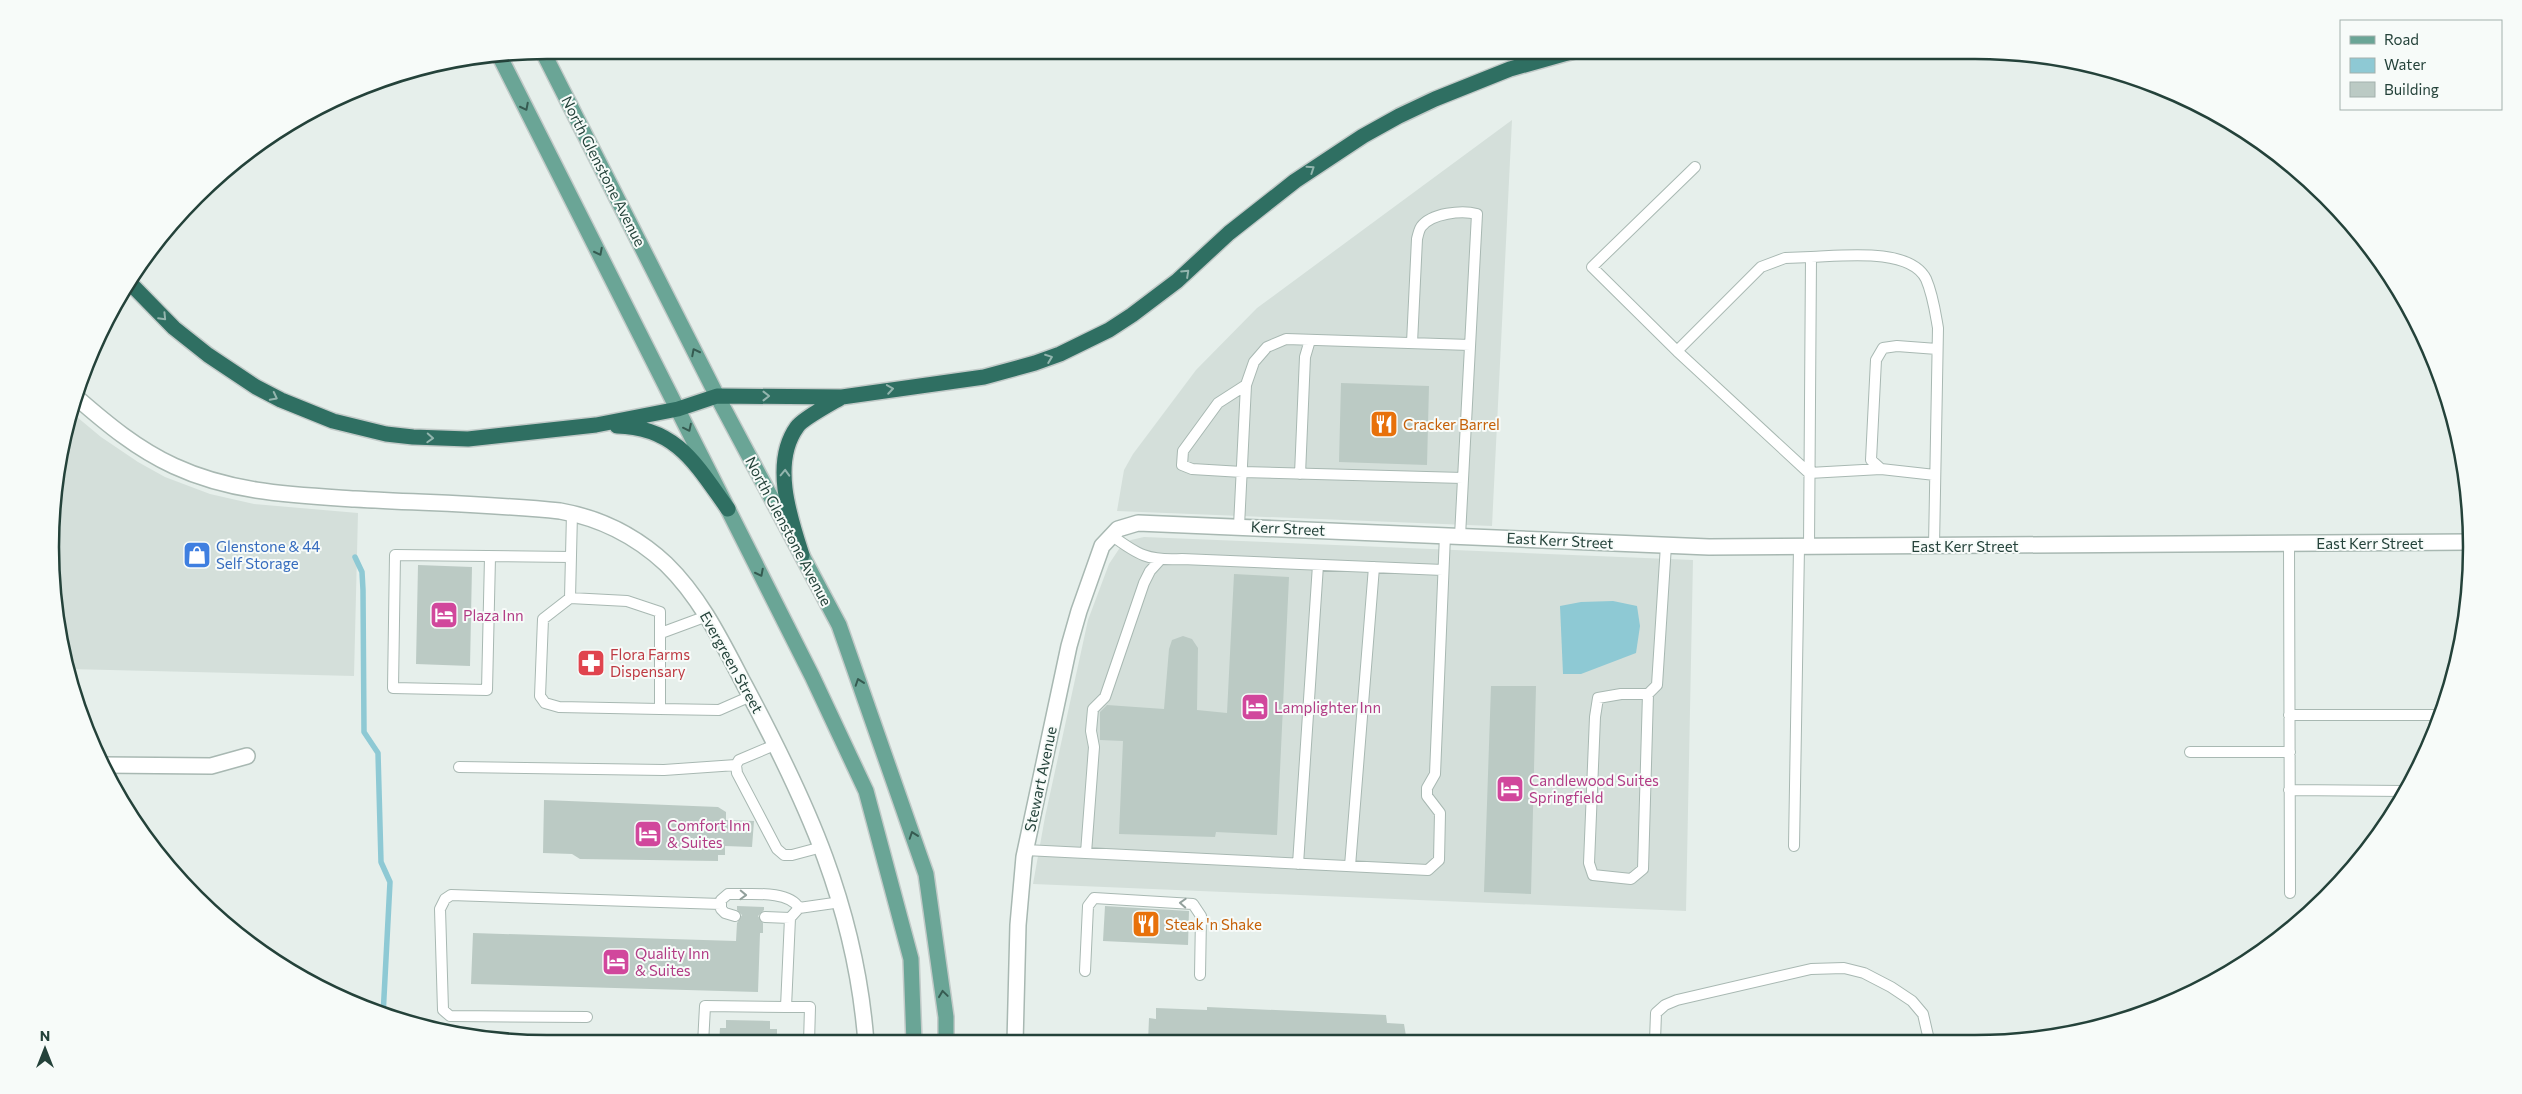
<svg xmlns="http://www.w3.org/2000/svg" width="2522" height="1094" font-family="Commissioner,sans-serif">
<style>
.built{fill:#d4dfda}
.water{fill:#8ec9d4}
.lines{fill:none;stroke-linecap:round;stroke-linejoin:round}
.stream{stroke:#8ec9d4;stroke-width:5.5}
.building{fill:#bbcac4}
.lane-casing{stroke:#a8b8b2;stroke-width:12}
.street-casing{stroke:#a8b8b2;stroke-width:18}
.primary-casing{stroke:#c2cac8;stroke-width:18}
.highway-casing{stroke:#c2cac8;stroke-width:18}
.lane{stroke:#fff;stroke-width:10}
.street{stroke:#fff;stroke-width:15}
.primary{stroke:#6aa596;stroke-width:15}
.highway{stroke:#2f6f62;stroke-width:15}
.oneway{stroke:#365b51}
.oneway2{stroke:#93b5ae}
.oneway3{stroke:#92a09c}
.labels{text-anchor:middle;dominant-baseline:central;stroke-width:4;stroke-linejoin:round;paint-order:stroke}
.street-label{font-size:15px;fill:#24423a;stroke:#f7fbf9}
.food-label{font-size:15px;fill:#c56008;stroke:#f7fbf9;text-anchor:start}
.shop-label{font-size:15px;fill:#366cbe;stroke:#f7fbf9;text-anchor:start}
.hotel-label{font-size:15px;fill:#b23c85;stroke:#f7fbf9;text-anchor:start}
.health-label{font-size:15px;fill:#be3a42;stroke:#f7fbf9;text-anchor:start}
.rim{fill:none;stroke:#24423a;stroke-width:2.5}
</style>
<rect width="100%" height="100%" fill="#e6efeb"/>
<path class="built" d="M1512,120L1492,526L1117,511L1124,470L1133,454L1196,370L1257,308Z
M71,412L101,437L138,462L165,477L210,494L254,504L358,513L354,676L68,669L54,612L50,547L59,450Z
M1144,537L1693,560L1686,911L1033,884L1045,817L1088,620L1109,564L1121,546L1131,540Z"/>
<path class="water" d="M1613,601L1637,606L1640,626L1636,653L1581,674H1563L1560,606L1581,602Z"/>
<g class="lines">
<path class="stream" d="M355,557L362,572L363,590L364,732L378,753L381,862L390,882L383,1016"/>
</g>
<path class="building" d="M1341,383L1429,386L1427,465L1339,462Z
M418,565L472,567L470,666L416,664Z
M1234,574L1289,577L1277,835L1216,832L1215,837L1119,834L1123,741L1100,740V712L1107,705L1164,709L1169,649L1172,640L1183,636L1192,639L1198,648L1197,710L1227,713Z
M1491,686H1536L1531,894L1484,892Z
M544,800L718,807L726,812V820L754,821L752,847L725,846V855H718V861L580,859L572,854L543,853Z
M737,906L764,907V910L758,916L763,923V933H760L758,992L471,984L473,933L736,941L737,923L742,915L737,910Z
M1105,906L1189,911L1188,945L1103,941Z
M1207,1007L1386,1015L1387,1023L1404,1024L1407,1042H1148L1149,1018L1156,1019V1008L1207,1010Z
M726,1020L770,1021V1029H777V1043L719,1044L720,1028H726Z"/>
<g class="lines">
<defs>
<path id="lane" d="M1695,167L1592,267L1677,351L1809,473L1881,469
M1811,257C1841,256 1910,247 1926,279C1933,295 1935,311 1938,328L1934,546
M1412,343L1417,239C1418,235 1419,230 1421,227C1431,213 1462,210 1477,214L1460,536
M1677,351L1761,267L1785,258L1811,257L1809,547
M1246,385L1218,403L1183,451L1182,465L1192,469L1242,472L1463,478
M1300,474L1305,357L1310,340
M1935,475L1881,469L1871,460L1876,360L1883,348L1897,346L1937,349
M572,513L570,598L627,601L660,612V709L719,710L751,696
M1239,526L1246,385L1254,362L1267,347L1286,339L1470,345
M1111,535C1138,555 1148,561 1182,559L1443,570
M2289,543L2290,893
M490,557L487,690L393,688L395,555L571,557
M570,598L543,619L540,696L545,703L559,707L660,709
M661,633L707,616
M1648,694L1643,869L1631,879L1593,875L1589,863L1595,717L1598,698L1621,694H1648L1657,685L1666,545
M2289,715H2442
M777,744L739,760L736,765L737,773L777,849L784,855H792L822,847
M2190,752H2290
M459,767L664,770L736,765
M2289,790L2404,791
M1794,846L1799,547
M1025,850L1428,870L1439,860L1440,813L1427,796V788L1435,774L1445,535
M1086,853L1094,747L1091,731L1093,709L1105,697L1144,583L1150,571L1160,560
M1298,864L1318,565
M1350,866L1374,567
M735,916L725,913L721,909V900L728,894C747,895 788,889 799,908
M765,917L790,918
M1085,971L1088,906L1094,898L1193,904L1201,916L1200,975
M587,1017L450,1016L443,1010L440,909L445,899L451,895L721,904
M1655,1041L1656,1013L1665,1005L1677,1000L1811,969L1844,968L1864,973L1891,987L1912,1001L1923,1014L1929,1040
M809,1043L810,1007H786L790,918L799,908L841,902
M703,1044L705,1006L786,1007"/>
<path id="street" d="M76,397C107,424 137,449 174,466C232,493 293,495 355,499C423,503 492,504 560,511C600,518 636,536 666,564C701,598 722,642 744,684C807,802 856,908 866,1043
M103,765L211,766L247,756
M1015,1043L1018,925L1024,857L1069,646L1079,611L1102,546L1118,529L1138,523L1709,547L2470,542"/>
<path id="primary" d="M542,50L717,396L839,625L926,874L946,1017V1043
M499,55L812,676L866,791L911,959L914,1043"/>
<path id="highway" d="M129,282L174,328L208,355L256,387L281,400L333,421L386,434L413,437L468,439L596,425L678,409L717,396L842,397L984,377L1035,363L1060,354L1109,330L1132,315L1177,281L1229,233L1295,181L1363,136L1399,116L1435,99L1510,69L1578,50
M617,426C677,427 697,466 728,509
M802,555C790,518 771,463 797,427C802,419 832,403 842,397"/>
</defs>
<use href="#lane" class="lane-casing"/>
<use href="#street" class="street-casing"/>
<use href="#primary" class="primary-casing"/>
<use href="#highway" class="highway-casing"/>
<use href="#lane" class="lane"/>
<use href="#street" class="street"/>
<use href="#primary" class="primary"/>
<use href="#highway" class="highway"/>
</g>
<defs><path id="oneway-chevron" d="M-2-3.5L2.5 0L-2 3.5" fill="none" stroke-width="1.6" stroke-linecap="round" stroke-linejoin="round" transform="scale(1.25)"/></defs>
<g class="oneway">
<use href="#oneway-chevron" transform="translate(525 107) rotate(63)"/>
<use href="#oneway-chevron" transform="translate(599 252) rotate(63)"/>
<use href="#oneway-chevron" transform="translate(695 352) rotate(-117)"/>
<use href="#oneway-chevron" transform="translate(688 428) rotate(64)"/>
<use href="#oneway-chevron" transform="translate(760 573) rotate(63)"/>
<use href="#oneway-chevron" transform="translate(859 682) rotate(-109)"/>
<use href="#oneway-chevron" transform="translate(913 835) rotate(-109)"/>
<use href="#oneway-chevron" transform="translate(943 994) rotate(-98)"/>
</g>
<g class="oneway2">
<use href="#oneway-chevron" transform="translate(1311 169) rotate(-34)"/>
<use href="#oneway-chevron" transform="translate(1186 273) rotate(-43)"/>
<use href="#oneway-chevron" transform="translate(163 317) rotate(46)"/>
<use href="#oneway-chevron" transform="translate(1049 358) rotate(-21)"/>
<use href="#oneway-chevron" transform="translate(890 389) rotate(-9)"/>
<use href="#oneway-chevron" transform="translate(766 396)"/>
<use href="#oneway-chevron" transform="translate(274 397) rotate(27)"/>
<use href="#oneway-chevron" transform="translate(430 438) rotate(3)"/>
<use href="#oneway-chevron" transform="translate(785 473) rotate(-88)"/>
</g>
<g class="oneway3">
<use href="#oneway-chevron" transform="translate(743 895) rotate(2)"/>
<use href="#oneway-chevron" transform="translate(1183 903) rotate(-177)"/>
</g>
<defs>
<symbol id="restaurant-square" viewBox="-11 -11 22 22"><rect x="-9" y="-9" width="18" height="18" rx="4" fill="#e8710a" stroke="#f7fbf9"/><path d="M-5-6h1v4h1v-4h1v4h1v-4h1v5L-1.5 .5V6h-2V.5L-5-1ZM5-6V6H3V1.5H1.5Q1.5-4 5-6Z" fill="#fff"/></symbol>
<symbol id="shop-square" viewBox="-11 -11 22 22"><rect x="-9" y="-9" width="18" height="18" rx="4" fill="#3f7fe0" stroke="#f7fbf9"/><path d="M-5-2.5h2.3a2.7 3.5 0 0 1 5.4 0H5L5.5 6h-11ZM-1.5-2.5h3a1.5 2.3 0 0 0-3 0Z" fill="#fff"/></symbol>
<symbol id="hotel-square" viewBox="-11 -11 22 22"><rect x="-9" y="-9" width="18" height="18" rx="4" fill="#d1479c" stroke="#f7fbf9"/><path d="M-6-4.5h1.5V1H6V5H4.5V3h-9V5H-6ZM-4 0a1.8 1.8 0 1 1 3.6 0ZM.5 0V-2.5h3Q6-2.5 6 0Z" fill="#fff"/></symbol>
<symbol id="pharmacy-square" viewBox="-11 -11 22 22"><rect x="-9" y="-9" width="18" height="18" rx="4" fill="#e0444e" stroke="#f7fbf9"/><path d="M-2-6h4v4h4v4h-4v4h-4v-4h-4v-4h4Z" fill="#fff"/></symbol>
</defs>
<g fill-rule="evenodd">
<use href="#restaurant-square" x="1368" y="408" width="32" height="32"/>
<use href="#shop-square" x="181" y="539" width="32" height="32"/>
<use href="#hotel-square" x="428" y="599" width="32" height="32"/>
<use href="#pharmacy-square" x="575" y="647" width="32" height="32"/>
<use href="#hotel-square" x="1239" y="691" width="32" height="32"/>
<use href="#hotel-square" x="1494" y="773" width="32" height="32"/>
<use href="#hotel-square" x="632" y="818" width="32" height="32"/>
<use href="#restaurant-square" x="1130" y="908" width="32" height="32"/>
<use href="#hotel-square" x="600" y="946" width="32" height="32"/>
</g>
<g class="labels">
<g class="street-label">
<text transform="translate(604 171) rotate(63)">North Glenstone Avenue</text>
<text transform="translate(1288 528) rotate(3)">Kerr Street</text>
<text transform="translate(789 531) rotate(62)">North Glenstone Avenue</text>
<text transform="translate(1560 540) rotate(3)">East Kerr Street</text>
<text x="2370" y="543">East Kerr Street</text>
<text x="1965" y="546">East Kerr Street</text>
<text transform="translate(732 662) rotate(61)">Evergreen Street</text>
<text transform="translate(1040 779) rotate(-78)">Stewart Avenue</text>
</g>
<g class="food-label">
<text x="1403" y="424">Cracker Barrel</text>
<text x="1165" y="924">Steak 'n Shake</text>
</g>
<g class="shop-label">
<text x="216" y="546">Glenstone &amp; 44<tspan x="216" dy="17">Self Storage</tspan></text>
</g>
<g class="hotel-label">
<text x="463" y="615">Plaza Inn</text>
<text x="1274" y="707">Lamplighter Inn</text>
<text x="1529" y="780">Candlewood Suites<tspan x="1529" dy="17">Springfield</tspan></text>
<text x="667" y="825">Comfort Inn<tspan x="667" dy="17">&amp; Suites</tspan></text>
<text x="635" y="953">Quality Inn<tspan x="635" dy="17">&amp; Suites</tspan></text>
</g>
<g class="health-label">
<text x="610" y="654">Flora Farms<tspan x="610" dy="17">Dispensary</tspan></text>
</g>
</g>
<path d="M0 0H2522V1094H0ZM547 59H1975A488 488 0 0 1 2463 547V547A488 488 0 0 1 1975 1035H547A488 488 0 0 1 59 547V547A488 488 0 0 1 547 59Z" fill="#f7fbf9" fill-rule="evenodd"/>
<path class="rim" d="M547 59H1975A488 488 0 0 1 2463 547V547A488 488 0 0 1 1975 1035H547A488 488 0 0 1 59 547V547A488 488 0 0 1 547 59Z"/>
<rect x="2340" y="20" width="162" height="90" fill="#f7fbf9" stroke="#a3b1ad"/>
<rect x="2350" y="36" width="25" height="8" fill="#6aa596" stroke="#a3b1ad"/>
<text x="2384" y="45" font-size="15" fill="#24423a">Road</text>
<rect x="2350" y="58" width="25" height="15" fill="#8ec9d4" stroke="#a3b1ad"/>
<text x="2384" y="70" font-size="15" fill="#24423a">Water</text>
<rect x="2350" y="82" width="25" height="15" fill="#bbcac4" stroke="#a3b1ad"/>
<text x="2384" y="95" font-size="15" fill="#24423a">Building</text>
<g transform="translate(45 1049)" stroke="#f7fbf9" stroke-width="4" paint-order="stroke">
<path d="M0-4L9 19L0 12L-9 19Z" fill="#24423a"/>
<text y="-8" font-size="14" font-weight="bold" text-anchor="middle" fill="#24423a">N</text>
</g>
</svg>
